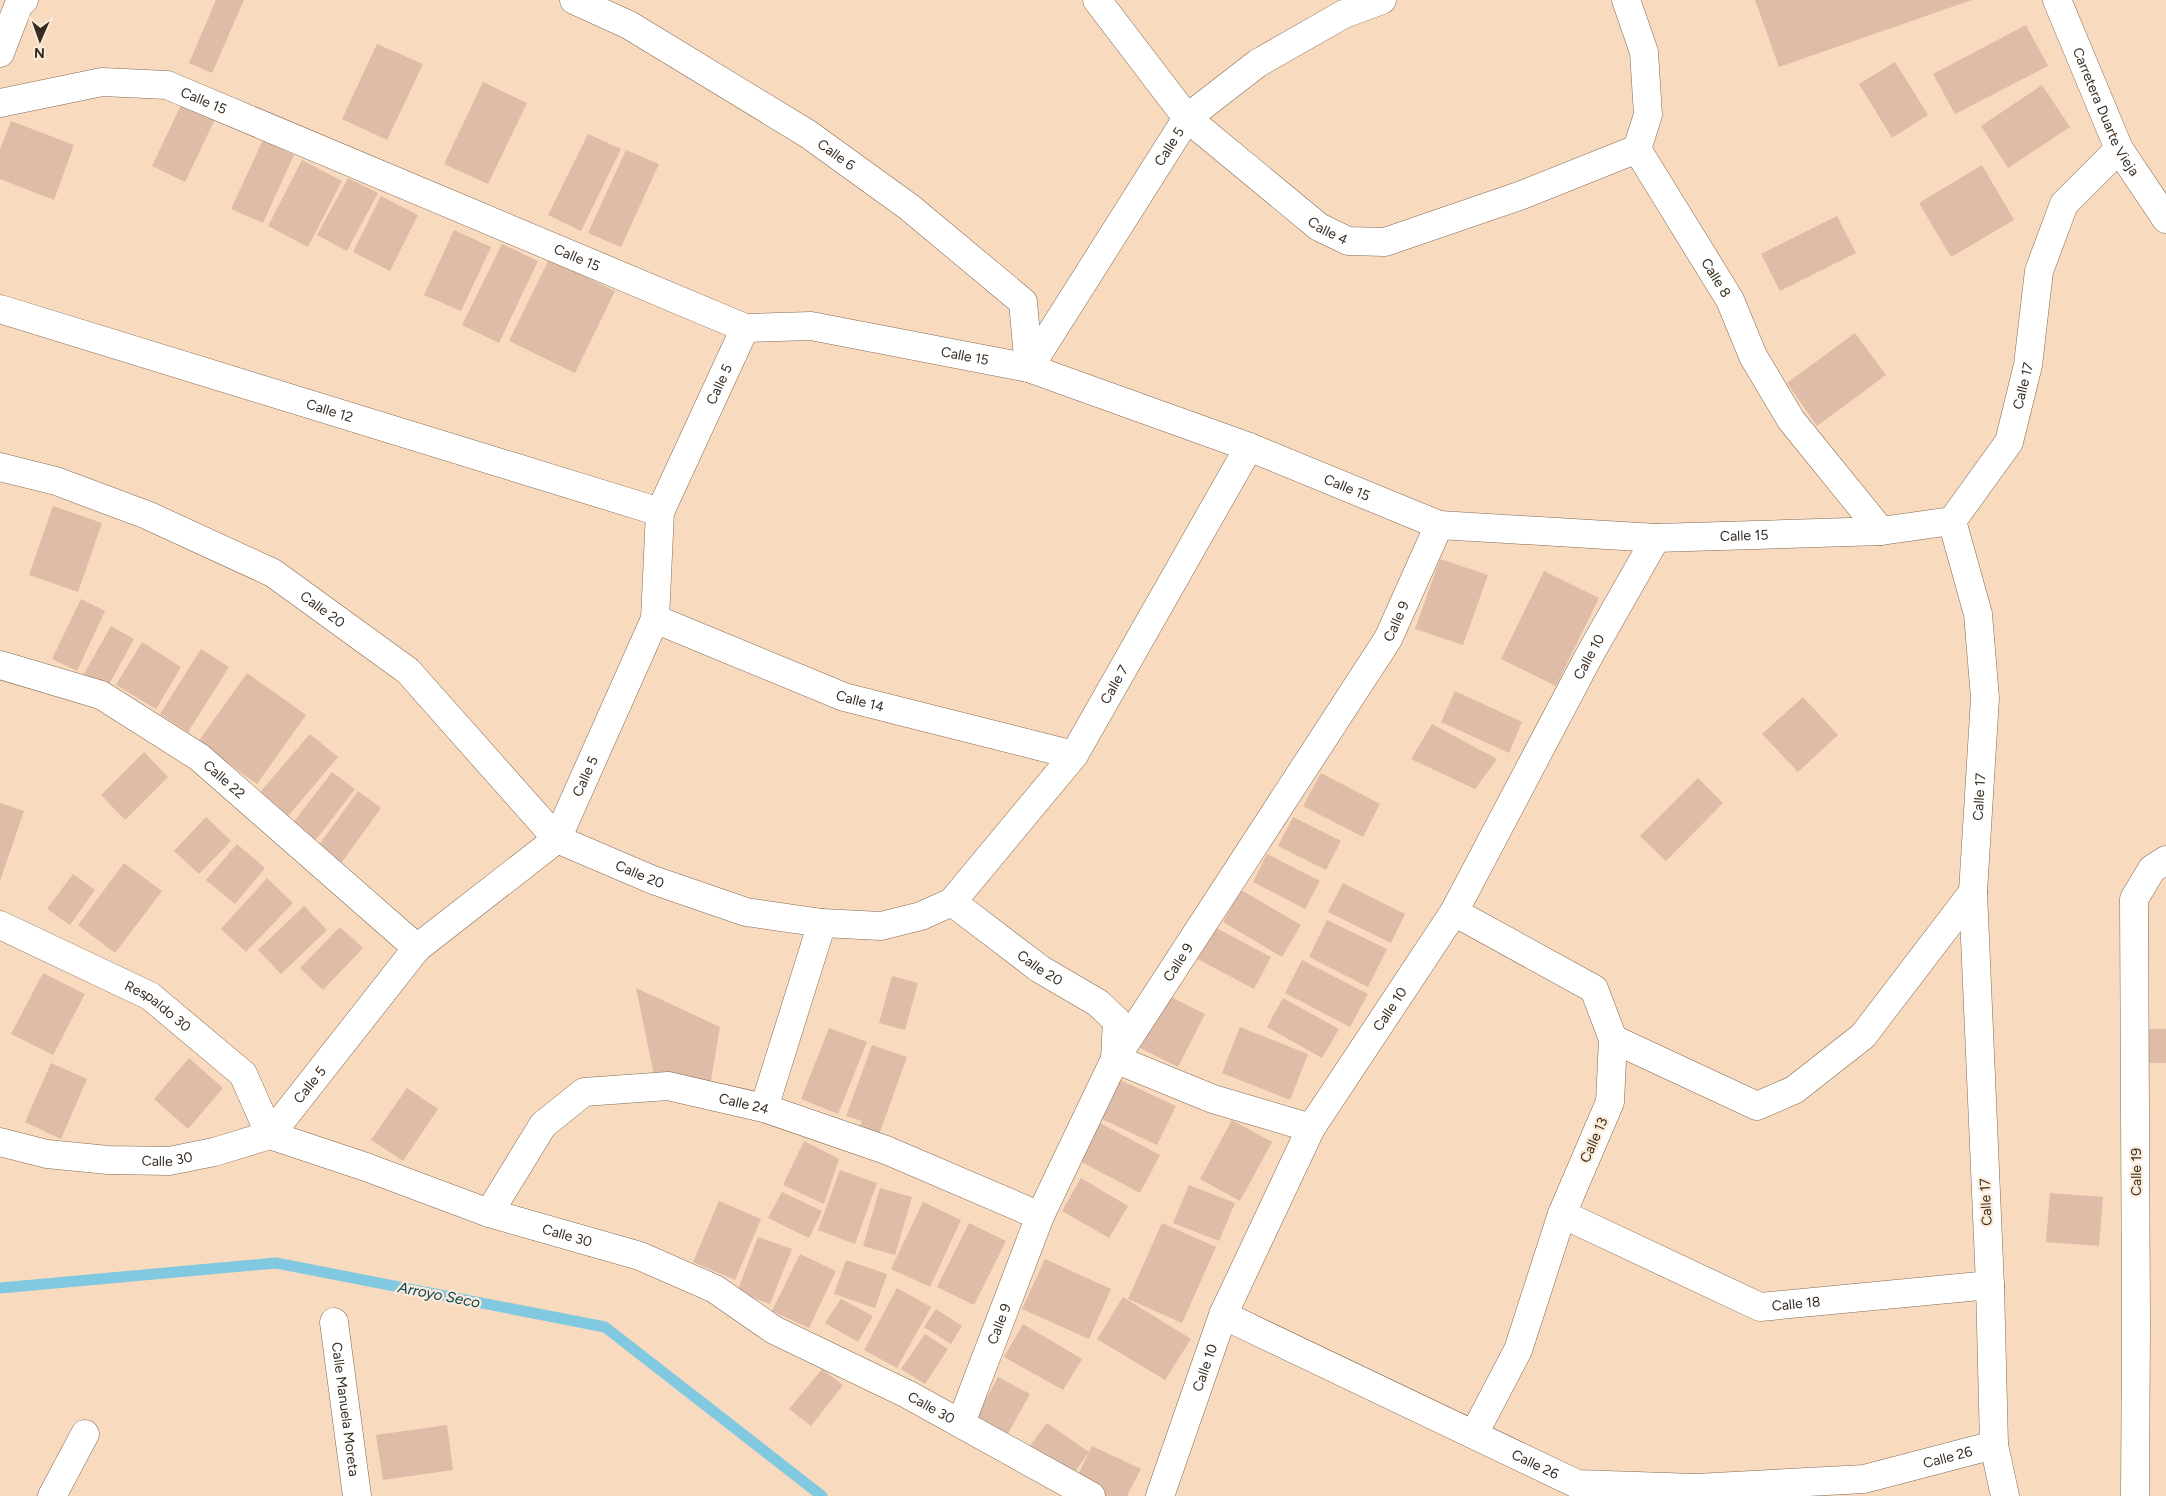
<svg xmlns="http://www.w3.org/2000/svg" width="2166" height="1496" font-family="Figtree,sans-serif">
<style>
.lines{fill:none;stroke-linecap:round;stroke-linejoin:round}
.stream{stroke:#81c9e0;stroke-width:11}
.building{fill:#debca7}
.street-casing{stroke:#836951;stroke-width:29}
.secondary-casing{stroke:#836951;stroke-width:29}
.street{stroke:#fff;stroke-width:28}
.secondary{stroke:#fff;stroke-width:28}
.labels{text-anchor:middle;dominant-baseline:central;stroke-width:4.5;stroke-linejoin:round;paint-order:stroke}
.street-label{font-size:14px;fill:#372c21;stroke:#fcead9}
.water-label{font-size:15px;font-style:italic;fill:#024556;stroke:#fcead9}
</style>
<rect width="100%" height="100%" fill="#f8dabf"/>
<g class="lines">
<path class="stream" d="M0,1288L276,1263L605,1327L822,1496"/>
</g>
<path class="building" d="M216,0H244L212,73L189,63Z
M1755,0H1972L1779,67Z
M2026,25L2048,66L1955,114L1933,74Z
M377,44L423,64L387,140L342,119Z
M1895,62L1928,115L1892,138L1859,84Z
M483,82L527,103L488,184L444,164Z
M2042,85L2070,127L2008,168L1981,126Z
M182,103L215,119L185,182L152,166Z
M11,121L74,145L54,200L0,179V149Z
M588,134L621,149L581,231L548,215Z
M263,140L294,155L263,223L231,209Z
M626,150L659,164L621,247L588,233Z
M302,160L342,181L308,247L268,226Z
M1982,165L2014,220L1951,257L1919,203Z
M348,178L378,193L347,251L317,235Z
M381,196L418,215L390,271L353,252Z
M1837,216L1856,253L1780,291L1761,254Z
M454,230L491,247L461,311L424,295Z
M502,244L538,261L499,343L462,325Z
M549,259L615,291L575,373L509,341Z
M1855,333L1886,375L1817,426L1787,383Z
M53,506L102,523L78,592L29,575Z
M1440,559L1488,575L1463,645L1415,629Z
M1544,571L1599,598L1556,686L1501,659Z
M81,599L105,611L77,671L52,659Z
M111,626L134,639L106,690L82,677Z
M142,642L181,667L156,709L116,685Z
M201,649L229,667L188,732L160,714Z
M247,673L306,715L257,784L198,742Z
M1455,691L1522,722L1509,753L1441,722Z
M1803,697L1838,735L1798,772L1762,734Z
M1432,724L1497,759L1475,789L1411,759Z
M310,734L338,757L283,822L255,798Z
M144,752L168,777L125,820L101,795Z
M332,772L355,789L311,846L289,828Z
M1321,773L1380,804L1363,837L1303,806Z
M1698,778L1723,803L1666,861L1640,836Z
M358,791L381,808L337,869L314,852Z
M0,803L24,811L0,881Z
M206,817L231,841L199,874L174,851Z
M1293,817L1341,841L1326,870L1278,846Z
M237,844L265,868L235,904L206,880Z
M1267,854L1320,881L1305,909L1253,882Z
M124,863L162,891L115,953L78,925Z
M73,874L95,890L70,925L47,909Z
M267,878L293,903L246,952L221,929Z
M1343,883L1405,914L1391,943L1328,912Z
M1241,890L1301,925L1282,957L1223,922Z
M304,906L327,930L281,974L258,950Z
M1327,920L1387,949L1368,987L1309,957Z
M1207,923L1271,957L1254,989L1190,955Z
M340,927L363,948L323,990L300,968Z
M1302,960L1368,994L1350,1027L1285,993Z
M43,973L85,994L53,1055L11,1034Z
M892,976L918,983L905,1030L879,1023Z
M636,988L720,1027L710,1086L654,1075Z
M1165,994L1205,1014L1178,1067L1138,1047Z
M1283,998L1339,1029L1322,1058L1267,1027Z
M1240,1027L1308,1054L1290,1100L1222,1073Z
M829,1028L867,1042L838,1114L801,1099Z
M2140,1029H2166V1063H2141Z
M872,1045L907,1057L877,1140L857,1133L862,1121L846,1116Z
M189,1058L223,1088L188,1129L154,1099Z
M51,1063L87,1079L61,1139L25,1122Z
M1120,1080L1176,1106L1157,1145L1102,1119Z
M407,1088L438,1109L403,1161L371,1140Z
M1232,1120L1272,1142L1240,1201L1200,1179Z
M1098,1122L1160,1155L1140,1193L1078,1160Z
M804,1141L839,1159L824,1204L783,1185Z
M840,1170L877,1183L855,1244L818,1230Z
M1081,1178L1128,1206L1109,1238L1062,1211Z
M1189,1185L1235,1203L1219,1241L1173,1223Z
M880,1188L912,1197L895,1255L863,1246Z
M782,1192L822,1211L809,1238L768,1218Z
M2050,1193L2103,1197L2099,1246L2046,1242Z
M719,1201L761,1219L735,1280L693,1262Z
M923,1202L961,1220L930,1287L891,1269Z
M969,1223L1006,1241L974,1305L937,1287Z
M1162,1223L1216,1247L1182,1323L1128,1299Z
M758,1237L792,1249L770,1304L737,1292Z
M800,1254L836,1271L809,1328L772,1311Z
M1045,1259L1111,1289L1089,1339L1022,1309Z
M846,1260L887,1274L875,1308L834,1294Z
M897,1288L931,1307L897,1368L864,1350Z
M1123,1297L1191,1339L1165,1380L1097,1339Z
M841,1299L873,1316L858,1342L825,1323Z
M936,1309L962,1326L951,1344L924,1327Z
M1023,1324L1082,1359L1063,1390L1004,1357Z
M925,1334L948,1349L925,1384L901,1369Z
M822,1369L843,1385L811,1426L789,1409Z
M998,1377L1030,1394L1006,1437L975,1419Z
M1047,1423L1089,1452L1068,1481L1026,1451Z
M447,1425L453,1470L383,1480L376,1435Z
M1092,1446L1141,1469L1127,1496H1101L1074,1483Z"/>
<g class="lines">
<defs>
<g id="street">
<path id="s1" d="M574,0L629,25L808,134L909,207L1023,302L1029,368"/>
<path id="s2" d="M1097,0L1187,118L1319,227L1348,241L1385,242L1522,195L1637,149"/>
<path id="s3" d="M1626,0L1644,52L1648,115L1637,149L1730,300L1753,356L1791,420L1881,531"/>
<path d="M0,53L19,4L24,0"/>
<path id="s4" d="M0,103L102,82L167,85L745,328L811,326L1029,368L1249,447L1439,525L1656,538L1881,531L1952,521"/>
<path id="s5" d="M0,309L660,512"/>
<path id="s6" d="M1029,368L1187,118L1258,63L1344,14L1382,0"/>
<path id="s7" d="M0,467L56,481L147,515L273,573L408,671L557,839L653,880L746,912L822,923L881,926L921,916L952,902L1074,755L1249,447"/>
<path id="s8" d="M655,619L844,697L1074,755"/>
<path id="s9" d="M0,665L101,695L199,757L417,948"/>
<path id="s10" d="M952,902L1040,969L1098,1003L1117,1021L1115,1059L1213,1099L1311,1128"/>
<path d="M1454,912L1594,989L1613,1039L1610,1102L1562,1214L1518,1350L1474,1434"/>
<path id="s11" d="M0,925L150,996L243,1074L270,1135L417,948L557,839L655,619L660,512L745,328"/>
<path d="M1613,1039L1757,1106L1794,1090L1863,1036L1973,892"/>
<path d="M764,1108L822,923"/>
<path id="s12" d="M0,1142L47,1154L108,1160L169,1161L214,1152L270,1135L366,1167L489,1213L640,1256L715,1289L774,1330L909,1395L1091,1496"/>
<path id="s13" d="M489,1213L543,1125L584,1092L668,1086L764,1108L886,1150L1040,1216"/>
<path id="s14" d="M1562,1214L1760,1307L1990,1285"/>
<path id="s15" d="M1223,1315L1577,1484L1696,1488L1864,1479L1994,1445"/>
<path id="s16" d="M334,1322L357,1496"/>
<path id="s17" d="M961,1423L1040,1216L1115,1059L1388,639L1439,525"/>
<path d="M52,1496L85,1434"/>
<path id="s18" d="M1160,1496L1223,1315L1311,1128L1454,912L1590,654L1656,538"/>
<path id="s19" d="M2005,1496L1994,1445L1990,1285L1973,892L1985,698L1978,614L1952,521L2009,442L2028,365L2039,271L2064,204L2119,149"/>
<path d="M2135,1496L2136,1325L2134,899L2152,869L2166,860"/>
</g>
<g id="secondary">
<path id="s20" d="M2057,0L2119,149L2166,219"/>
</g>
</defs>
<use href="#street" class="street-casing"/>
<use href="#secondary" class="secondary-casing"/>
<use href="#street" class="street"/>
<use href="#secondary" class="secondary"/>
</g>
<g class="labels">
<g class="street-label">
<text stroke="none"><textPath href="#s4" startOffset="209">Calle 15</textPath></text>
<text stroke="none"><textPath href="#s20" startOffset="122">Carretera Duarte Vieja</textPath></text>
<text stroke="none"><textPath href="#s6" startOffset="262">Calle 5</textPath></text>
<text stroke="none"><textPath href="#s1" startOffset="305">Calle 6</textPath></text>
<text stroke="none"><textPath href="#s2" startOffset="329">Calle 4</textPath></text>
<text stroke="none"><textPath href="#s4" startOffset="614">Calle 15</textPath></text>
<text stroke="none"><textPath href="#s3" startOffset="305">Calle 8</textPath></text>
<text stroke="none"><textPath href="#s4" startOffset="1019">Calle 15</textPath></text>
<text stroke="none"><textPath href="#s11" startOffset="1258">Calle 5</textPath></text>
<text stroke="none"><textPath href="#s19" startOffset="1136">Calle 17</textPath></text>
<text stroke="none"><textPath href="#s5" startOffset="345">Calle 12</textPath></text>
<text stroke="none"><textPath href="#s4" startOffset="1424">Calle 15</textPath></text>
<text stroke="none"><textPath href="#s4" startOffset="1829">Calle 15</textPath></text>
<text stroke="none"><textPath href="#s7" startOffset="355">Calle 20</textPath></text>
<text stroke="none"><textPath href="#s17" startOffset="916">Calle 9</textPath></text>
<text stroke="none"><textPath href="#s18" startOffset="946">Calle 10</textPath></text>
<text stroke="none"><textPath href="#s7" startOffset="1371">Calle 7</textPath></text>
<text stroke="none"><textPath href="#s8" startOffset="221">Calle 14</textPath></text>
<text stroke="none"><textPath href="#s11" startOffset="838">Calle 5</textPath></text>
<text stroke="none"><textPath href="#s9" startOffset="255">Calle 22</textPath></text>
<text stroke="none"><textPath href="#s19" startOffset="701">Calle 17</textPath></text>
<text stroke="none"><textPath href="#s7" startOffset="775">Calle 20</textPath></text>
<text stroke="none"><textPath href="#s17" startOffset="511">Calle 9</textPath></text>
<text stroke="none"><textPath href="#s10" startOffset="110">Calle 20</textPath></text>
<text stroke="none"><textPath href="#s11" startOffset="178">Respaldo 30</textPath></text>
<text stroke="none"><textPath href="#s18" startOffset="541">Calle 10</textPath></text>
<text stroke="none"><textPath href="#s11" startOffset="418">Calle 5</textPath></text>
<text stroke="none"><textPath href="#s13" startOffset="318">Calle 24</textPath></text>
<text transform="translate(1594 1140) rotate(-66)">Calle 13</text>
<text stroke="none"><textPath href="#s12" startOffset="169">Calle 30</textPath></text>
<text transform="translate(2136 1172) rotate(-90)">Calle 19</text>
<text transform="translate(1986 1202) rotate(-93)">Calle 17</text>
<text stroke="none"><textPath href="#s12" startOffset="589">Calle 30</textPath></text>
<text stroke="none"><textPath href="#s14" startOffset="255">Calle 18</textPath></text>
<text stroke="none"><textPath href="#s17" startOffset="106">Calle 9</textPath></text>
<text stroke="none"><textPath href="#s18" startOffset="136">Calle 10</textPath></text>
<text stroke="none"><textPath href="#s12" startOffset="994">Calle 30</textPath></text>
<text stroke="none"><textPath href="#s16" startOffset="88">Calle Manuela Moreta</textPath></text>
<text stroke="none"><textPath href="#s15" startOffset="766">Calle 26</textPath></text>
<text stroke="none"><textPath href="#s15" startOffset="346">Calle 26</textPath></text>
</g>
<g class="water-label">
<text transform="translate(439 1295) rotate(11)">Arroyo Seco</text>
</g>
</g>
<g transform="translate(40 40) rotate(182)" stroke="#fcead9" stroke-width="4" paint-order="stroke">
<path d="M0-4L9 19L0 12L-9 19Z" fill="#372c21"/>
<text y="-8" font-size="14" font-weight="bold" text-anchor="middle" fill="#372c21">N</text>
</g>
</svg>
